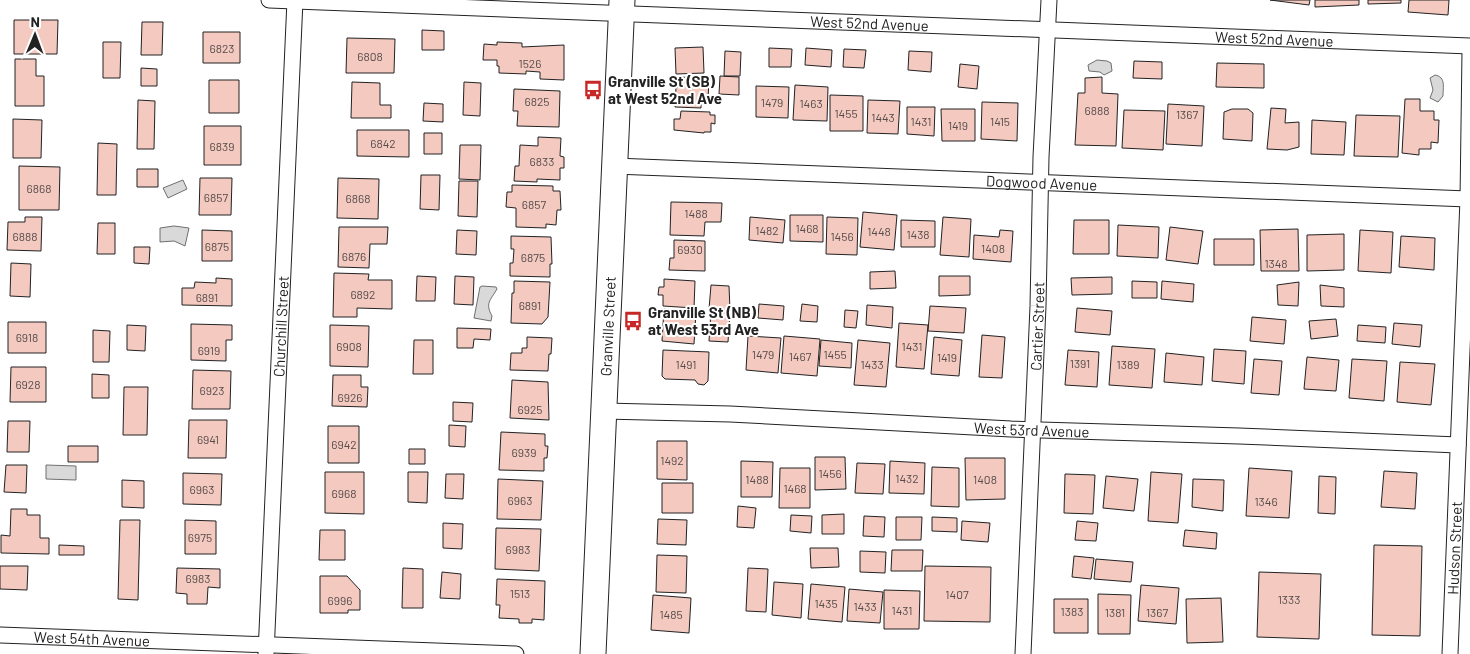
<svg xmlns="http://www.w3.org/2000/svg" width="1470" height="654" font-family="Barlow,sans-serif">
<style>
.water{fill:#d9d9d9;stroke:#6f6f6f}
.building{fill:#f3c9c0;stroke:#222}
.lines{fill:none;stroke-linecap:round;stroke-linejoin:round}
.minor-casing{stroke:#222;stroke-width:17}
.trunk-casing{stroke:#222;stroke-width:27}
.minor{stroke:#fff;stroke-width:15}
.trunk{stroke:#fff;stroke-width:25}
.labels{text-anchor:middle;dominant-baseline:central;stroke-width:4;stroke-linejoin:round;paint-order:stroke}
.number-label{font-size:12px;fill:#564c4a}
.street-label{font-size:15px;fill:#222;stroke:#fff}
.poi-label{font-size:15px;font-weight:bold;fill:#222;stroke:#fff;text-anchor:start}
</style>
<rect width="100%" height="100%" fill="#fff"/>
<path class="water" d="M1097,60L1107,61L1111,63L1112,71L1104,75L1100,72L1089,71L1088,65Z
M1435,75C1446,77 1443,87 1443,96L1438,102L1430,98L1433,90L1430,78Z
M183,180L187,189L168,198L163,188Z
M174,226L189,228L185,246L174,241L160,242V228Z
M482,286L496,287L497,289C490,301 485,303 492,316L491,321L474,318L480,287Z
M46,465L76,466V480L46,479Z"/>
<path class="building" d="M1270,0H1310L1309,5Z
M1315,0H1359V5L1315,7Z
M1368,0H1401V3L1368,4Z
M1409,0H1449L1448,15L1408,12Z
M14,20H58L57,54H14Z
M142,22H163L162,55H141Z
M422,30L444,31V50H422Z
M203,32H240V63H203Z
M347,38L395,39L394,73H346Z
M103,42H121L120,78H103Z
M497,42L522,43V47L564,45V80L540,79V72L526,71V74L499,73V66H497V60H483L484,44L497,45Z
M703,47L704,73L676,74L675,48Z
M769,48L792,49L791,67H769Z
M806,48L832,50L831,67L805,65Z
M844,49L866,50L864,68L843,67Z
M725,51L741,52L740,76H724Z
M909,51L932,52L931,72L908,70Z
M15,59H36V76H44V106H15Z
M1134,61L1162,62V79L1133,78Z
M1217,63L1264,64V88L1216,87Z
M960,64L979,66L977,89L958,87Z
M141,68L157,69V86H141Z
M720,76L739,77V95L719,94Z
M678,77L709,78L708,101H701V108L675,107L676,87H678Z
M1102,77V93L1118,94L1116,146L1075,145L1078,93H1085V78Z
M209,80H239V113H209Z
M352,82L380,83V105H391V118H351Z
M464,82L481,83L480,116L463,115Z
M795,85L828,87L827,121L793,120Z
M756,86L789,87L788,118L756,117Z
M514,89L560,91L559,127L517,126L518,111H513Z
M830,95L863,96V131H830Z
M1405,99H1420V111H1434V120H1439L1438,143L1431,142V149H1419V155L1402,153Z
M138,100L155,101L154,149H137Z
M868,100L900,101L898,134L867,133Z
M982,102L1018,103L1017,141L981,139Z
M424,103L443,104V122L423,121Z
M1168,104L1204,106L1202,146L1166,144Z
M907,107H935L934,136L907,134Z
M1271,108L1286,109L1285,123L1299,122V147L1287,150L1267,149Z
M941,109H975V141H942Z
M1232,109H1248L1253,113L1252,141L1223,139L1224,112Z
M1124,110L1165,111L1163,150L1122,148Z
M681,111L710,112V115H715V124L711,123V132H704V133L674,130V119H680Z
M1356,115L1400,116L1398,157L1354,156Z
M13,119L42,120L41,158H13Z
M1312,120L1346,122L1344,155L1311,154Z
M204,126H241V165H204Z
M357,130H409V157L357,156Z
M424,133H442V154H424Z
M538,137L561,138L560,156L564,157V168H560V180L537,179V182L514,181L515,166H519L520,145L538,146Z
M98,143L117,144L116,195H97Z
M460,145H481L480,180L459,179Z
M19,166L60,167L59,210H19Z
M137,169H158V187H137Z
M421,175H440L439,210L420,209Z
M200,178H232L231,215H199Z
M338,178L379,179L378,219L337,218Z
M459,181H478L477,217L458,216Z
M512,185L553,186V191H560L561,210H557L556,225L546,224V228L516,227V208L506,207L507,192H512Z
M671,202L722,203L721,222H705L704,236L670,235Z
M863,212L897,215L894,250L860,247Z
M790,215H823V242L790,241Z
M25,217H42L41,251L7,250L8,222H25Z
M750,217L785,220L783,243L749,240Z
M827,217L858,218L857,255L826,254Z
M943,217L971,219L969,257L940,255Z
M901,220L935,221V247H901Z
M1074,220H1109V254H1073Z
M98,223H115V254H97Z
M1118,225L1159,227L1158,258L1117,256Z
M339,227H388L387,244H370L369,268L338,267Z
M1170,227L1203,231L1198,264L1166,260Z
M1298,229L1299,271H1261L1260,230Z
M202,230L232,231V261H202Z
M457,230L477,231L476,255L456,254Z
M1000,230L1013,231L1011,262L973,259L974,235L999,237Z
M1360,230L1393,232L1391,273L1358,271Z
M1344,234V270L1307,271V235Z
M511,236L551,237L552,264H550V277L510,276V263H513L514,249H511Z
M1401,236L1435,238L1434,270L1399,267Z
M1214,239H1254V265H1214Z
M674,240L705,241V271L669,270L670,258H674Z
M134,247H150L149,264L134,263Z
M11,263L31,264L30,297L10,296Z
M895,271L896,288L870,289V272Z
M334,273L369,274L368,280H392V309L357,308V317H333Z
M417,276L436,277L435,301H416Z
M455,276L474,277L473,305L454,304Z
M939,276H970V295L939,296Z
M1112,277V294L1072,295L1071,278Z
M216,278L232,279V306L182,305V288H194L195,282L216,283Z
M664,279L695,281L694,308L663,306V295H658L659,287H664Z
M514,281L550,282L548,317L542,324L511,323L512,293H514Z
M1132,281L1157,282V298H1132Z
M1162,281L1194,284L1193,302L1161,299Z
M1299,282L1298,306L1278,305L1277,285Z
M711,285L729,286L730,310L709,309Z
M1320,285L1344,288V307L1321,306Z
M759,304L784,306L783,320L758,318Z
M802,304L818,306L817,322L800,321Z
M867,305L893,307L892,328L866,325Z
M930,306L966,308L964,333L928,331Z
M1077,308L1112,311L1110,335L1075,332Z
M664,309L696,312L694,344L662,341Z
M845,310L858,311L856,328L844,327Z
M711,311L730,313L728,342L709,341Z
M1252,317L1286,320L1284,344L1250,341Z
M1336,319L1338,336L1311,339L1309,321Z
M8,322H46V353H8Z
M899,323L928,325L924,369L896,367Z
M1394,323L1422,325L1420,347L1392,344Z
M191,324L232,325V340H226V361L191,360Z
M127,325L146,326L145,351L127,350Z
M330,325L369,326L368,367L330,366Z
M1358,325L1386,327L1385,343L1357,341Z
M457,328L491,329L490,340L474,339L473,348H457Z
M93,330L110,331L109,362H93Z
M982,335L1005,337L1002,378L979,377Z
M748,336L781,338L778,373L746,370Z
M784,336L820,339L817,376L781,373Z
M527,337L552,338L551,354H549L548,371L510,370L511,353H522V348H527Z
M934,337L962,340L959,376L931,374Z
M414,340H433V374H413Z
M821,340L852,343L851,368L819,366Z
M858,340L890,343L886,387L854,385Z
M1112,346L1155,349L1152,388L1109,385Z
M1214,349L1246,351L1244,384L1212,381Z
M663,350L709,352L708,381L704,385L698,384L695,380L665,379L662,376Z
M1068,350L1099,352L1097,387L1065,385Z
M1166,353L1204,357L1202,385L1164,382Z
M1307,357L1339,360L1336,391L1304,389Z
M1254,359L1282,361L1279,395L1251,393Z
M1352,359L1387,361L1384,401L1349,398Z
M1400,362L1435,364L1431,405L1397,402Z
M11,367H46V402H10Z
M193,370L231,371L230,409H192Z
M92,374L109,375V398H92Z
M333,375H361V387H368L367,407L332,406Z
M512,380L548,382L549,420L510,418Z
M124,387H148L147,435H123Z
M453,402L473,403L472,422L453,421Z
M189,420H227L226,458H188Z
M8,421H30L29,452H7Z
M449,425L466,426L465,447L449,446Z
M328,426H359V463H328Z
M501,432L545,434V446H548L547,458H544V471L499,470Z
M657,441H687V480L657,479Z
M68,446H98V462H68Z
M409,449H425V464H409Z
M815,457H845L846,489L815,490Z
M965,458H1005V499L966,500Z
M741,461L773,462L772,497H741Z
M890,461L925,463L924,494L889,493Z
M857,463L885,464L883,494L855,493Z
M6,465H27L26,493L4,492Z
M932,467L959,468V507L931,506Z
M780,468H810V508H779Z
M1249,468L1292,471L1289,518L1246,516Z
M1384,471L1417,473L1415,509L1381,507Z
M325,472H364V514L325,513Z
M408,472H428L427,503L408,502Z
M1151,472L1182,474L1178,523L1148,521Z
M183,473L222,474L221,505L183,504Z
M446,474H464L463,499L445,498Z
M1065,474L1095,475L1093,514L1064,513Z
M1106,476L1138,479L1134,511L1103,508Z
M1319,476L1336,477L1335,514L1318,513Z
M498,479L543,481L541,520L497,519Z
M1193,479L1224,480L1223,511L1192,507Z
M122,480L144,481V508L122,507Z
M662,483H693V513H662Z
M738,506L756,508L754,528L737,527Z
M11,509H27V515H40V538H49V554L1,553V535L10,536Z
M844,514V534H822V515Z
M791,515L812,516L811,533L790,531Z
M864,516L885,517L884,537L863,536Z
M896,517H922L921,540H896Z
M932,517L957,518V532L932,531Z
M658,519L687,520L686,545L657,544Z
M120,520H140L138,600L118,599Z
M185,520L216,521V554H185Z
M962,521L990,523L988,542L961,540Z
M1077,521L1098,523L1096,541L1075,540Z
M443,523L463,524L462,549L443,548Z
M496,528L541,529L539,571L495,569Z
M320,530H345V560H319Z
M1185,530L1217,533L1216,549L1183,546Z
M59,545L84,546V555H59Z
M1374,545L1422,546L1420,636L1372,635Z
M810,548H838L839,567L811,568Z
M892,550H923L922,571H891Z
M860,551L886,552L885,573L860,572Z
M657,555L687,556L686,593L656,592Z
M1074,556L1094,558L1091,579L1072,577Z
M1096,559L1133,562L1131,582L1094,579Z
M0,566H28L27,590L0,589Z
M925,566L991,567L990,622L924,621Z
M177,568L220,569V588L208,587L207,604H187V594L176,593Z
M403,568L423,569V608H402Z
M748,568L768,569L766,612L746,611Z
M442,572L461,574L460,599L440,598Z
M1259,572L1321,574L1319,639L1257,637Z
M320,576H347L360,590V610H348V613H320Z
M497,579L545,581L544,620L532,619V623H519V619L499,618L500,605H496Z
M774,582L803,584L801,618L772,615Z
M811,584L845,587L842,622L808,619Z
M1141,585L1179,588L1176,624L1138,621Z
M849,589L883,592L880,623L847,621Z
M884,590L920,591L919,629H884Z
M1098,594L1131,595L1130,634H1098Z
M653,595L691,598L689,633L651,630Z
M1221,598L1223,642L1187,643L1186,599Z
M1054,599H1088V633H1054Z"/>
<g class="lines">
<defs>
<g id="minor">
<path id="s1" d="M269,0L1470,46"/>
<path id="s2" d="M614,166L1468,199"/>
<path id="s3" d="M604,411L730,414L1011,429L1239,436L1458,445"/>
<path id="s4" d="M0,635L516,654"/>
<path id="s5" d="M266,654L295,0"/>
<path id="s6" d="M1023,654L1038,306L1041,157L1049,0"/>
<path id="s7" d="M1450,654L1468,199L1470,51"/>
</g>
<g id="trunk">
<path id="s8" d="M593,654L622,0"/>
</g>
</defs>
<use href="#minor" class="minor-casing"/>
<use href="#trunk" class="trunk-casing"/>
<use href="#minor" class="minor"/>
<use href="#trunk" class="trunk"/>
</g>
<defs>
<symbol id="bus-bare" viewBox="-9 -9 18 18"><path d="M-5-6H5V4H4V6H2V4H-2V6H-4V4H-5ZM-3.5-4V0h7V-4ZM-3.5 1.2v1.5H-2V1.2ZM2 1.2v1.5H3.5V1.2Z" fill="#c62828" stroke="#fff" stroke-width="2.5" paint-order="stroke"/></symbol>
</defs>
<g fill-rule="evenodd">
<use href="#bus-bare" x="579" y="76" width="28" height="28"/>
<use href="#bus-bare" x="619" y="307" width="28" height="28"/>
</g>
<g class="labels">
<g class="number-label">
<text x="222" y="48">6823</text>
<text x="370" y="56">6808</text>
<text x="530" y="63">1526</text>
<text x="537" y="101">6825</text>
<text x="772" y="102">1479</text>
<text x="811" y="103">1463</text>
<text x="1097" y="110">6888</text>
<text x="846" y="113">1455</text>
<text x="1187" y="114">1367</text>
<text x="883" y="117">1443</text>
<text x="921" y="121">1431</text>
<text x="1000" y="121">1415</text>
<text x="958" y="125">1419</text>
<text x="383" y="143">6842</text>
<text x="222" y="146">6839</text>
<text x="542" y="161">6833</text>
<text x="39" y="188">6868</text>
<text x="216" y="197">6857</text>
<text x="358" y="198">6868</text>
<text x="534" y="204">6857</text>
<text x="696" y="213">1488</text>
<text x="807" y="228">1468</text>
<text x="767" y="230">1482</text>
<text x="879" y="231">1448</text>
<text x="918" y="234">1438</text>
<text x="25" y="236">6888</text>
<text x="842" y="236">1456</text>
<text x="217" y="246">6875</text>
<text x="993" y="248">1408</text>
<text x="690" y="249">6930</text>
<text x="354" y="256">6876</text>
<text x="533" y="257">6875</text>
<text x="1276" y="263">1348</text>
<text x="363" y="294">6892</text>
<text x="207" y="297">6891</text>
<text x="530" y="305">6891</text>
<text x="27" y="337">6918</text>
<text x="349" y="346">6908</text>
<text x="912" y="346">1431</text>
<text x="209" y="350">6919</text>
<text x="763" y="354">1479</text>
<text x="835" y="354">1455</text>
<text x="800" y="356">1467</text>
<text x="947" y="357">1419</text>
<text x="1080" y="363">1391</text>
<text x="686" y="364">1491</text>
<text x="872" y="364">1433</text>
<text x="1128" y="364">1389</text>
<text x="28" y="384">6928</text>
<text x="212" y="390">6923</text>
<text x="350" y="397">6926</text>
<text x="530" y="409">6925</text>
<text x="208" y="439">6941</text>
<text x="344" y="444">6942</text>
<text x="524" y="452">6939</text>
<text x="672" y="460">1492</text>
<text x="830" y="473">1456</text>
<text x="907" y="478">1432</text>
<text x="757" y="479">1488</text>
<text x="985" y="479">1408</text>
<text x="795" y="488">1468</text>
<text x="202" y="489">6963</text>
<text x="344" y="493">6968</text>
<text x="520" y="500">6963</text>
<text x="1266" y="501">1346</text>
<text x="200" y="537">6975</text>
<text x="518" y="549">6983</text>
<text x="198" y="578">6983</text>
<text x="520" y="593">1513</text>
<text x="957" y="594">1407</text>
<text x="1289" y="599">1333</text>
<text x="340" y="600">6996</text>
<text x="826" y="603">1435</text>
<text x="865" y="606">1433</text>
<text x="902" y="610">1431</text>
<text x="1072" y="611">1383</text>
<text x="1115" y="612">1381</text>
<text x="1157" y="612">1367</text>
<text x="671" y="614">1485</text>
</g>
<g class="street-label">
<text stroke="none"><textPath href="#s1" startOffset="601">West 52nd Avenue</textPath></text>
<text stroke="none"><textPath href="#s1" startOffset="1006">West 52nd Avenue</textPath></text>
<text stroke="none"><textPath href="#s2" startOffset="428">Dogwood Avenue</textPath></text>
<text stroke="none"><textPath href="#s5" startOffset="328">Churchill Street</textPath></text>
<text stroke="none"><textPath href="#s8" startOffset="328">Granville Street</textPath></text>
<text stroke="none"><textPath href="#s6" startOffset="328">Cartier Street</textPath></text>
<text stroke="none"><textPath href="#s3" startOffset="428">West 53rd Avenue</textPath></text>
<text stroke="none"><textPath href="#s7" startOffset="106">Hudson Street</textPath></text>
<text stroke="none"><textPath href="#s4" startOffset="92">West 54th Avenue</textPath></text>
</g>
<g class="poi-label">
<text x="608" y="81">Granville St (SB)<tspan x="608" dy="17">at West 52nd Ave</tspan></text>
<text x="648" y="312">Granville St (NB)<tspan x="648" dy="17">at West 53rd Ave</tspan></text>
</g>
</g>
<g transform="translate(35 35) rotate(1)" stroke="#ffffff" stroke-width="4" paint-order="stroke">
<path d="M0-4L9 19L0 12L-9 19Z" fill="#222222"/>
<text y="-8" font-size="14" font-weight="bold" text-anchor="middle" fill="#222222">N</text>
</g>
</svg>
